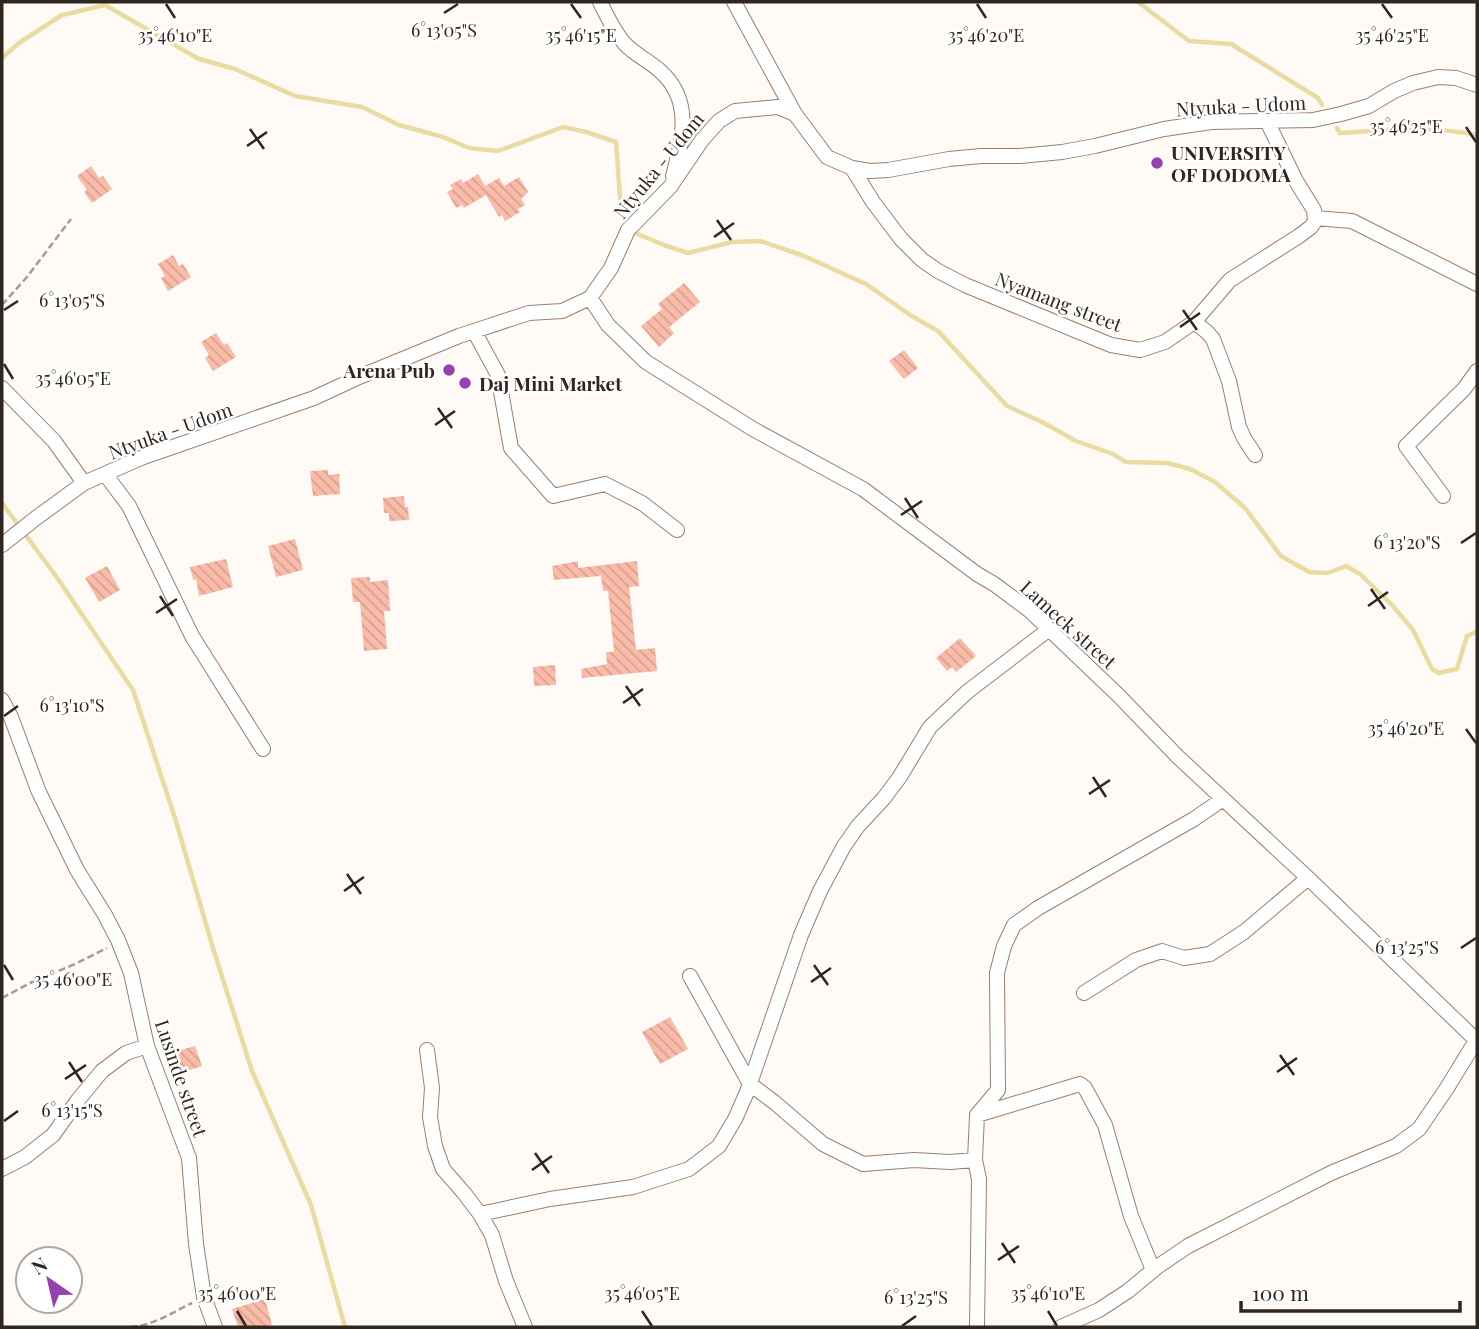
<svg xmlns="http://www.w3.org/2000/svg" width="1479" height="1329" font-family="'Playfair Display',serif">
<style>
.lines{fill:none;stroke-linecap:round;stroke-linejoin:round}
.stream{stroke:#eadba0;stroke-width:4.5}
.building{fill:url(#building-back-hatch)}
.street-casing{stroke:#977f6f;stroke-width:16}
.path{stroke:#a39c97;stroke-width:2.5;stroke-dasharray:7 3.5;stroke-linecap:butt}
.street{stroke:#fff;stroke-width:14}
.ticks{fill:none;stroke:#30261f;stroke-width:2.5}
.poi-dot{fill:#9741ae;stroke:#fff;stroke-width:2.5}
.labels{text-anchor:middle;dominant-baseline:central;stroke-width:5;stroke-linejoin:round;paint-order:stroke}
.street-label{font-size:19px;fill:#30261f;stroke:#fff}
.poi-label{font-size:19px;font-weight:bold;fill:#30261f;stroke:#fff;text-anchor:start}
.ticks-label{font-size:18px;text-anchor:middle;fill:#30261f;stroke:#fff;stroke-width:5;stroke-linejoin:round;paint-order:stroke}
</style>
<defs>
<pattern id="building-back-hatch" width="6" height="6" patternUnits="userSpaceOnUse" patternTransform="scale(1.75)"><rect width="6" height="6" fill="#fabba8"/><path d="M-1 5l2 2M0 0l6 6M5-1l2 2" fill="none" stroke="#d7a190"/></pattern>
</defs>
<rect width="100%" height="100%" fill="#fffaf6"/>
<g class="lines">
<path class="stream" d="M1138,2L1189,41L1231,44L1318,98L1322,105
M2,58L19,43L62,15L105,5L199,59L235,69L295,96L362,107L399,125L443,137L469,148L498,151L563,127L586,132L616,142L620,198L628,230L664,245L688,253L732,242L760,241L804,256L866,284L910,315L938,331L1007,406L1042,422L1076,441L1113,454L1126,462L1167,463L1190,469L1215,482L1245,508L1281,556L1309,572L1328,573L1346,566L1360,574L1392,605L1413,630L1432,669L1439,673L1457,669L1467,636L1476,632L1477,633
M1337,128L1340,133C1382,130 1436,126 1477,135
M2,503L58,579L133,690L175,818L213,948L252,1071L311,1205L345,1327"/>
</g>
<path class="building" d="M91,166L99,178L103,176L112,189L92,203L84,192L87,190L77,176Z
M478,174L485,186L499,178L504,186L519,177L528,192L521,199L525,205L518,209L520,212L505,221L502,215L499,217L486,195L464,208L462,205L456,208L447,192L453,189L450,185L461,179L463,183Z
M173,255L179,266L183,264L191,277L168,291L161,278L165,276L158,264Z
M684,283L700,302L669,327L674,333L659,347L641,326L662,309L658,304Z
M216,333L224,345L227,343L236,357L213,371L205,358L209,355L201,342Z
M904,350L918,368L904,379L889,361Z
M328,470V475L339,474L340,494L313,496L310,471Z
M404,496L405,507H408L409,520L389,521V513H384L383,498Z
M295,539L303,570L276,577L268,546Z
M226,559L233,587L199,596L196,579L193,580L190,567Z
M578,561V568L637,561L639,586L629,587L636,650L655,648L657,671L582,678L581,669L607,664L606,652H614L608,591H603L601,576L554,580L552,566Z
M107,566L120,590L99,602L85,578Z
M370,577V582L388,580L390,611H384L387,649L364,651L360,602H353L351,578Z
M960,638L976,656L956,672L952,667L947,671L936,658Z
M555,665L556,685L534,686L533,667Z
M670,1017L688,1049L660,1064L642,1032Z
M195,1046L202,1066L181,1073L174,1052Z
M265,1299L272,1325L264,1327H238L232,1309Z"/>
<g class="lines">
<defs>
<path id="street" d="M600,2C607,16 614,32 625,44C634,54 649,61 659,70C693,99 683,138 673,176
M734,2L795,114
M852,168L873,202L901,239L922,260L938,271L965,285L1111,345L1140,350L1165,342L1194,322L1230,280L1299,236L1311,227L1315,221L1314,210L1296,181L1267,121
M1315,218L1352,221L1477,284
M590,298L608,325L646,362L753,429L863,489L977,574L994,584L1029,610L1118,695L1178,757L1308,878L1476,1040
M1194,322L1207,332L1213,339L1229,381L1239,427L1244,438L1255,455
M474,331L498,375L511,448L553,496L605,484L642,503L677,530
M2,388L54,441L84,483
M105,474L129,506L192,636L263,749
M1443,496L1406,446L1464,389L1477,371
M2,545L36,518L84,483L141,458L314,398L359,377L459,336L529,313L562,311L590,298L611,268L628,230L670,187L702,140L719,121L735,111L778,107L795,114L827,157L852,168L870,171L888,170L949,159L981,156H1020L1062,152L1095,146L1164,129L1211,122L1313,120L1341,114L1369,106L1394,91L1413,83L1438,77L1456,78L1477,85
M2,700L11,717L38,790L77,870L105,915L118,940L131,973L147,1046L189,1158L196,1244L204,1297L215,1327
M690,976L750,1084L774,1102L823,1144L863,1164L914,1160L950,1162L975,1160
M1084,993L1136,960L1162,951L1184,958L1210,954L1244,932L1308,878
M427,1050L432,1088L430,1117L435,1146L443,1169L464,1193L480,1214L492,1235L506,1281L525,1327
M977,1115L1080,1084L1085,1088L1105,1125L1131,1216L1153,1270
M2,1169L25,1157L53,1135L78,1100L102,1071L126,1053L147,1046
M480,1214L550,1199L633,1187L689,1169L719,1146L735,1119L747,1092L801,935L820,891L844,846L858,826L884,798L899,778L930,727L967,692L1048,630
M977,1327L979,1179L975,1160L977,1115L998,1090L997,973L1004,946L1014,925L1038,908L1194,819L1223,799
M1061,1327L1099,1310L1128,1291L1157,1267L1188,1246L1331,1173L1396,1146L1419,1129L1447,1088L1477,1039"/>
</defs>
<use href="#street" class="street-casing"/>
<path class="path" d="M2,305L27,277L71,219
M2,998L30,983L75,964L107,948
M130,1327C153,1326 171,1313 192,1303"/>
<use href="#street" class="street"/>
</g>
<path class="ticks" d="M166,4L175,18M571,4L581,18M977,4L986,18M1382,4L1392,18M444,13L458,4M1466,127L1476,142M250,129L264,149M247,146L267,132M717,220L731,240M714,237L734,223M4,310L18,301M1183,310L1197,330M1180,327L1200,313M4,364L13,379M438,408L452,428M435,425L455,411M905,498L918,518M901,515L922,501M1461,543L1476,533M1371,589L1385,609M160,596L173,616M1368,606L1388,592M156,613L177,599M626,686L640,706M623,703L643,689M4,716L18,706M1466,729L1476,743M1093,777L1106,797M1089,794L1110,780M347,874L361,894M344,891L364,877M1461,948L1476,938M4,965L13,980M814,965L828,985M811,982L831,968M1280,1055L1294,1075M69,1062L82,1082M1277,1072L1297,1058M65,1079L86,1065M4,1121L18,1111M535,1153L549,1173M532,1170L552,1156M1002,1243L1015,1263M998,1260L1019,1246M237,1311L246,1326M642,1311L652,1326M1048,1311L1057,1326M902,1326L916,1316"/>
<g class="poi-dot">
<circle cx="1157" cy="163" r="7"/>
<circle cx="449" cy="370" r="7"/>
<circle cx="465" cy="383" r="7"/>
</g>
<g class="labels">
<g class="street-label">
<text transform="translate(1241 105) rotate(-3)">Ntyuka - Udom</text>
<text transform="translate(658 165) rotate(-51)">Ntyuka - Udom</text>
<text transform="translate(1059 301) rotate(21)">Nyamang street</text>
<text transform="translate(170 430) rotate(-20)">Ntyuka - Udom</text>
<text transform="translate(1069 624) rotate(42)">Lameck street</text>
<text transform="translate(182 1078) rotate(71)">Lusinde street</text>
</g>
<g class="poi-label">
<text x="1171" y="152">UNIVERSITY<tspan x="1171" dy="22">OF DODOMA</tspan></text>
<text x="435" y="370" text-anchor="end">Arena Pub</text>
<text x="479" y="383">Daj Mini Market</text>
</g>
</g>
<g class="ticks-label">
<text x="444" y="37">6°13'05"S</text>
<text x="175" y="42">35°46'10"E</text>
<text x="581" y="42">35°46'15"E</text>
<text x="986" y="42">35°46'20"E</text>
<text x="1392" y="42">35°46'25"E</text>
<text x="1406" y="133">35°46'25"E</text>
<text x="72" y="307">6°13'05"S</text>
<text x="73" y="385">35°46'05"E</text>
<text x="1407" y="549">6°13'20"S</text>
<text x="72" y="712">6°13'10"S</text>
<text x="1406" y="735">35°46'20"E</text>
<text x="1407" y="954">6°13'25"S</text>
<text x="73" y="986">35°46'00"E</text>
<text x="72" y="1117">6°13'15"S</text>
<text x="237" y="1300">35°46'00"E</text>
<text x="642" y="1300">35°46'05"E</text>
<text x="1048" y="1300">35°46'10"E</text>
<text x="916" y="1304">6°13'25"S</text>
</g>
<rect width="1479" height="1329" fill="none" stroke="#30261f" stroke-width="7"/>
<g transform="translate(49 1280) rotate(326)"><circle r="33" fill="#ffffff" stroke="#aca8a5" stroke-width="2"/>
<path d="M0-5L12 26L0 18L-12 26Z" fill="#9741ae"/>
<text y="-10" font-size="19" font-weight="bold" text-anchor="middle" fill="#30261f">N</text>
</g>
<path d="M1241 1301v10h219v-10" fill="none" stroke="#30261f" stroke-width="3.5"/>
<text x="1252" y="1301" font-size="21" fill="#30261f" stroke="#ffffff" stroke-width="5" paint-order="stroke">100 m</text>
</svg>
